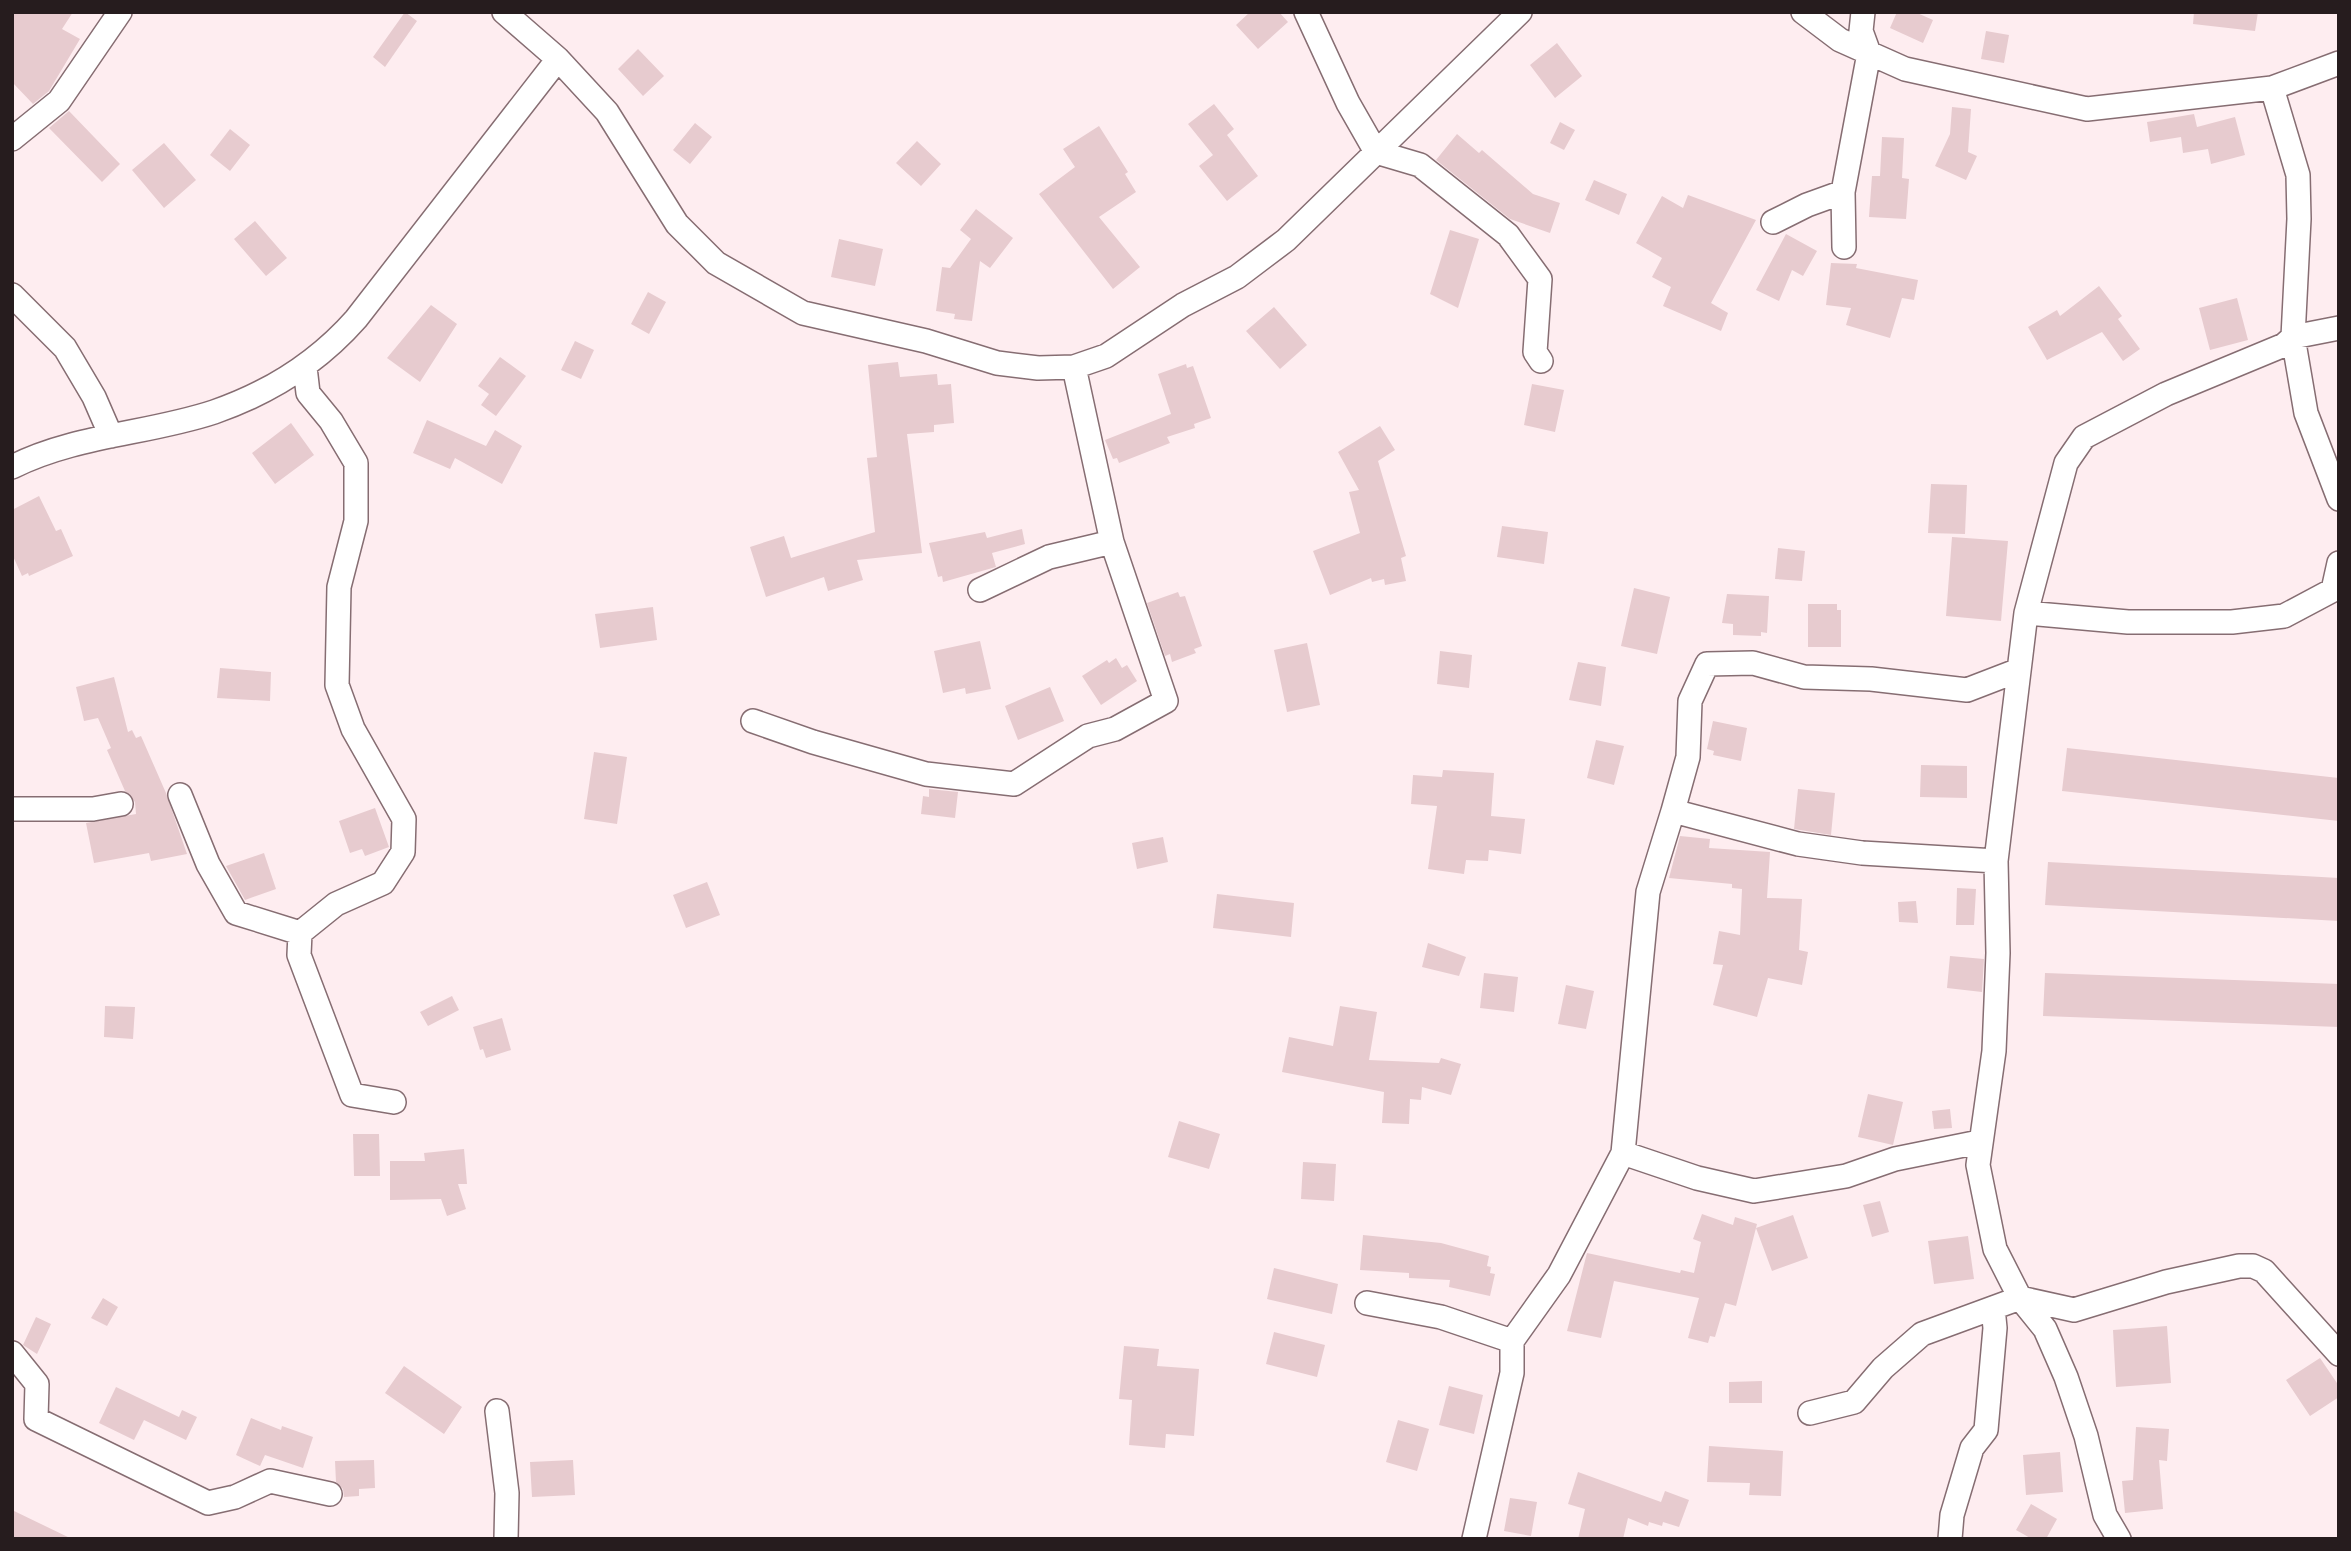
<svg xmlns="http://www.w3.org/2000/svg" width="2351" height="1551" font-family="'IBM Plex Sans',sans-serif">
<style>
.building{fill:#e7cbcf}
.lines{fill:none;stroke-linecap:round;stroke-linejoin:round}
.street-casing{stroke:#866d72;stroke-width:26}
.street{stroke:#fff;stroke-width:23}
</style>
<rect width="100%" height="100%" fill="#feedf0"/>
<path class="building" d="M12,12H73L62,29L80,39L49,91L33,104L12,82Z
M405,12L417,21L385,67L373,57Z
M1250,12H1279L1288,22L1258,49L1236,25Z
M1897,12H1915L1933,20L1923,43L1890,28Z
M2194,12H2258L2255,31L2193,24Z
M1986,31L2009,35L2004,63L1981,59Z
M1557,43L1582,76L1555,98L1530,65Z
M638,49L664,76L643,96L618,69Z
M1214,104L1234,129L1227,135L1258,176L1227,201L1199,166L1213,155L1188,124Z
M1952,107L1971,109L1968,152L1977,156L1966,180L1935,166L1950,134Z
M69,111L120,164L102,182L49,128Z
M2194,114L2197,127L2235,117L2245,155L2211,164L2208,149L2183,153L2181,137L2150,142L2147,122Z
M1560,122L1575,130L1564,150L1550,143Z
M695,123L712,137L690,164L673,150Z
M1099,126L1128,172L1125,174L1136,192L1099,217L1140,267L1113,289L1039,194L1075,167L1063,149Z
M230,129L250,145L230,171L210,155Z
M1457,134L1479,153L1482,150L1533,194L1560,203L1550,233L1510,219L1436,160Z
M1882,137L1904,138L1902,178L1909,179L1906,219L1869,217L1872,176H1880Z
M917,141L941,164L921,186L896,163Z
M164,143L196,180L164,208L132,170Z
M1594,180L1627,194L1619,215L1585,200Z
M1688,195L1756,220L1711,303L1728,313L1721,331L1663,306L1671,287L1652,277L1662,258L1636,243L1662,196L1683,208Z
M976,209L1013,238L990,268L980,261L972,321L954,319L955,314L936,311L942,267L950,268L971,239L960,230Z
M255,221L287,258L266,276L234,239Z
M1450,230L1479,239L1458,308L1430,294Z
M1786,234L1817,251L1803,276L1792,270L1779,301L1756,290Z
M839,239L883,249L875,286L831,277Z
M1831,263L1857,264L1856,268L1918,280L1914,300L1902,298L1890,338L1846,325L1851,308L1826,305Z
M2099,286L2122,316L2118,319L2140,349L2123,361L2102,332L2047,360L2028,327L2057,310L2060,316Z
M648,292L666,302L649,334L631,324Z
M2237,298L2248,340L2210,350L2199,308Z
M431,305L457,324L420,382L387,358Z
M1274,307L1307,345L1280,369L1246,331Z
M575,341L594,350L581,379L561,370Z
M500,357L526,376L496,416L481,405L489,394L478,386Z
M898,362L900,377L937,374L938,385L951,384L954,423L934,425V432L907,434L922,553L857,560L863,580L828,591L824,577L766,597L750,547L784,536L791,558L875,532L867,458L877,457L868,365Z
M1186,364L1187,368L1193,366L1211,418L1194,424L1195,428L1167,437L1170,443L1119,463L1117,458L1113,459L1105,440L1171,414L1158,374Z
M1532,384L1564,390L1555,432L1524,425Z
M427,420L486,446L495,430L522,446L502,484L455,458L450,469L413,453Z
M291,423L314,455L275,484L252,453Z
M1380,426L1395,450L1378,461L1406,556L1401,558L1406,581L1385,585L1384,579L1372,582L1371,578L1330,595L1313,551L1360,533L1349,492L1359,490L1338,452Z
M1931,484L1967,485L1965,534L1928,533Z
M39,496L56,531L61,529L73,556L29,576L28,573L22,576L12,554V510Z
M1502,526L1548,532L1544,564L1497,557Z
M1022,529L1025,544L992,553L996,567L943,582L942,576L938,577L929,543L985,532L987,538Z
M1952,537L2008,541L2001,621L1946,616Z
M1778,548L1805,551L1802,581L1775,579Z
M1634,588L1670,597L1657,654L1621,646Z
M1178,592L1180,597L1185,596L1202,646L1194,649L1196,653L1172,662L1170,654L1165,656L1147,603Z
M1727,594L1769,596L1767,633L1761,632V636L1733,635V624L1722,623Z
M1808,604H1837V610H1841V647H1808Z
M653,607L657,640L600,648L595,614Z
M980,641L991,689L966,694L965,688L943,693L934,651Z
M1307,643L1320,705L1287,712L1274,650Z
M1440,651L1472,655L1469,688L1437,684Z
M1116,658L1122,668L1127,665L1137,681L1101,705L1082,676L1107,660L1109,663Z
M1578,662L1606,667L1601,706L1569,700Z
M220,668L271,672L270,701L217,698Z
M114,677L128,732L132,730L136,738L141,736L166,793L187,854L151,861L149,853L94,863L86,823L136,814L135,802L125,791L107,750L111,748L98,718L84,721L76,687Z
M1050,687L1064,721L1018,740L1005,706Z
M1713,721L1747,728L1741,761L1713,755L1714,751L1707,749Z
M1596,740L1624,746L1614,785L1587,778Z
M2067,748L2339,778V821L2062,791Z
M594,752L627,757L617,824L584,819Z
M1921,765L1967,766V798L1920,797Z
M1443,770L1494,773L1491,816L1525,819L1521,854L1489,850L1488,861L1466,860L1464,874L1428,869L1437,806L1411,804L1413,775L1442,777Z
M929,789L958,792L955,818L921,814L923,796L929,797Z
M1798,789L1835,793L1831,835L1794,829Z
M375,808L389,847L365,856L362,849L350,853L339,821Z
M1680,836L1710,839L1709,848L1770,852L1767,898L1802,899L1799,950L1808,952L1802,985L1768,978L1757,1017L1713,1005L1723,965L1713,964L1719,931L1740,935L1742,889L1732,888V884L1669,878Z
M1163,837L1168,862L1137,869L1132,843Z
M264,853L276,889L245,900L226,866Z
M2048,862L2339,878V921L2045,905Z
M707,882L720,915L686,928L673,895Z
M1957,888L1976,889L1974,925H1956Z
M1217,894L1294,903L1291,937L1213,928Z
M1916,901L1918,923L1899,922L1898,902Z
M1428,943L1466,957L1459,976L1422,967Z
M1950,956L1984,959L1982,992L1947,988Z
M1484,973L1518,977L1514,1012L1480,1008Z
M2045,973L2339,984V1027L2043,1016Z
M1566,985L1594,991L1586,1029L1558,1024Z
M452,996L459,1010L428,1026L420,1012Z
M105,1006L135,1007L133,1039L104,1037Z
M1340,1006L1377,1012L1369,1060L1439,1063L1441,1058L1461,1064L1451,1095L1422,1087L1421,1100L1410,1099L1409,1124L1382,1123L1384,1092L1282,1072L1289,1037L1333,1046Z
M502,1018L511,1050L486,1058L483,1049L480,1050L473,1027Z
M1868,1094L1903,1102L1893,1145L1858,1137Z
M1950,1109L1952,1128L1934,1129L1932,1111Z
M1179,1121L1220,1134L1209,1169L1168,1157Z
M353,1134H379L380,1176H354Z
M464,1149L467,1184H458L466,1209L447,1216L441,1199L390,1200V1161H425L424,1153Z
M1303,1162L1336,1164L1334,1201L1301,1199Z
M1880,1201L1889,1232L1872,1237L1863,1205Z
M1702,1214L1733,1225L1735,1217L1757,1224L1736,1306L1725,1303L1715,1337L1710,1336L1708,1343L1688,1338L1699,1298L1614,1281L1601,1338L1567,1331L1587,1253L1680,1273L1681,1270L1694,1273L1701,1242L1693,1239Z
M1793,1215L1808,1258L1772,1271L1756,1228Z
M1363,1235L1441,1243L1489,1256L1487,1266L1491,1267L1490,1273L1495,1274L1490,1296L1449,1287L1450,1280L1409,1278V1273L1360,1270Z
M1968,1236L1974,1279L1934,1284L1928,1241Z
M1274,1268L1338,1284L1332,1314L1267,1299Z
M103,1298L118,1307L107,1326L91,1318Z
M36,1317L51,1324L37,1354L23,1345Z
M2167,1326L2171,1383L2116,1387L2113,1330Z
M1274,1332L1325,1345L1317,1377L1266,1364Z
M1124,1346L1159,1349L1157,1366L1199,1369L1194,1436L1166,1434L1165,1448L1129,1445L1132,1400L1119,1399Z
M2320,1358L2339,1386V1397L2310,1416L2286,1380Z
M404,1366L462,1407L444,1434L385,1393Z
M1762,1381V1403H1729V1382Z
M1449,1386L1483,1395L1474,1434L1439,1425Z
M116,1387L179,1417L182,1410L197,1417L186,1440L144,1420L134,1440L99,1423Z
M251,1418L281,1430L282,1426L313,1437L303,1468L265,1455L260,1466L236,1455Z
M1398,1420L1429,1429L1417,1471L1386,1462Z
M2136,1427L2169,1429L2167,1461L2159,1460L2163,1509L2125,1513L2122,1481L2133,1480Z
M1709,1446L1783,1451L1781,1496L1749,1495L1750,1483L1707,1482Z
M2060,1452L2063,1492L2026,1495L2023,1455Z
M374,1460L375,1488L359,1489V1496L344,1497L343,1489L336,1482L335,1461Z
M573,1460L575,1495L532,1497L530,1462Z
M1578,1472L1661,1502L1665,1491L1689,1500L1679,1527L1663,1522L1662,1526L1649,1522L1648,1526L1628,1518L1623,1539H1578L1585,1509L1568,1504Z
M1510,1498L1537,1502L1531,1536L1504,1531Z
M2031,1504L2057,1519L2046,1539H2032L2016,1530Z
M12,1510L72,1539H12Z"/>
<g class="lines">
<defs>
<path id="street" d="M504,12L558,59L607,112L677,224L716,263L803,313L926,341L997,363L1038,368L1074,367L1106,356L1183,305L1237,277L1286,240L1520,12
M1306,12L1348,103L1376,152L1420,165L1508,235L1540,279L1535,352L1541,361
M1803,12L1840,40L1905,69L2087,109L2272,88L2339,63
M12,139L59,101L120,12
M1773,222L1807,205L1843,192
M1844,247L1843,192L1869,53L1861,31L1863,12
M12,295L65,348L94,397L111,436
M2339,328L2293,337L2306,413L2339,499
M12,467C75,435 148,434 214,412C269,393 318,362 356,319L558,59
M980,590L1049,557L1112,542L1074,367
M2026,613L2128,622H2232L2284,616L2333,590L2339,563
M753,721L813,742L926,774L1014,784L1088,736L1115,729L1166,701L1112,542
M180,795L208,864L236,913L300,933L336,904L383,883L403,852L404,819L353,729L337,685L339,587L356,521V463L331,421L308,393L305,367
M12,809H93L121,804
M1673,811L1688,757L1690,701L1707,664L1753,663L1804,677L1871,679L1967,690L2019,670
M300,933L299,955L352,1095L394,1102
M1623,1153L1648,892L1673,811L1798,844L1862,853L1996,861
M1367,1303L1441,1317L1512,1341V1373L1474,1539
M1512,1341L1559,1275L1623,1153L1697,1178L1754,1191L1846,1176L1895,1159L1979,1142
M12,1353L37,1384L36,1419L208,1503L235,1497L270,1481L330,1494
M497,1411L507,1493L506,1539
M1810,1413L1854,1402L1883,1368L1922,1334L2020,1298L2074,1310L2166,1282L2239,1266H2253L2264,1271L2339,1354
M1950,1539L1952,1515L1972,1448L1986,1430L1995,1328L1993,1308
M2119,1539L2105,1515L2086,1436L2066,1377L2045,1329L2020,1298L1995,1249L1978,1165L1994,1051L1998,953L1996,861L2026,613L2066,463L2084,437L2166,394L2284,345L2293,337L2299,219L2298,175L2272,88"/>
</defs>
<use href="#street" class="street-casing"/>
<use href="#street" class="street"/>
</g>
<rect width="2351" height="1551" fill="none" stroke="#261c1e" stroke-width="28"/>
</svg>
